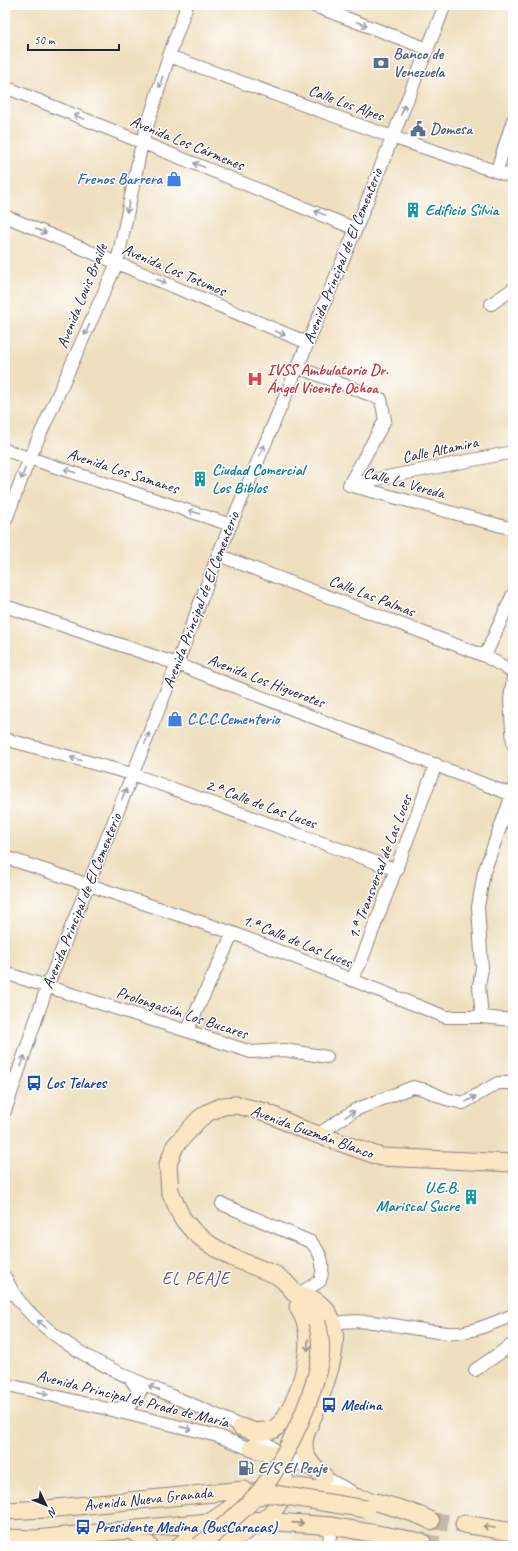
<svg xmlns="http://www.w3.org/2000/svg" width="518" height="1551" font-family="Caveat,sans-serif">
<style>
.lines{fill:none;stroke-linecap:round;stroke-linejoin:round}
.secondary-tunnel{stroke:#c6b9a5;stroke-width:17;stroke-dasharray:17 8;stroke-linecap:butt}
.street-casing{stroke:#88807d;stroke-width:14}
.secondary-casing{stroke:#88807d;stroke-width:19}
.street{stroke:#fff;stroke-width:12}
.secondary{stroke:#fbe6c4;stroke-width:17}
.secondary-bridge-casing{stroke:#88807d;stroke-width:19;stroke-linecap:butt}
.secondary-bridge{stroke:#fbe6c4;stroke-width:17}
.oneway{stroke:#9c9ca7}
.oneway2{stroke:#998e86}
.labels{text-anchor:middle;dominant-baseline:central;stroke-width:3;stroke-linejoin:round;paint-order:stroke}
.service-label{font-size:16px;font-weight:bold;fill:#4e5e75;stroke:#fff;text-anchor:start}
.street-label{font-size:16px;fill:#22223b;stroke:#fff}
.shop-label{font-size:16px;font-weight:bold;fill:#366cbe;stroke:#fff;text-anchor:end}
.culture-label{font-size:16px;font-weight:bold;fill:#0d838f;stroke:#fff;text-anchor:start}
.health-label{font-size:16px;font-weight:bold;fill:#be3a42;stroke:#fff;text-anchor:start}
.transit-label{font-size:16px;font-weight:bold;fill:#164399;stroke:#fff;text-anchor:start}
.neighbourhood-label{font-size:17px;letter-spacing:1px;fill:#5f516d;stroke:#fff}
</style>
<rect width="100%" height="100%" fill="#fff"/>
<filter id="ink" filterUnits="userSpaceOnUse"><feTurbulence type="fractalNoise" baseFrequency=".025" numOctaves="2"/><feDisplacementMap in="SourceGraphic" scale="8" xChannelSelector="R" yChannelSelector="G"/><feConvolveMatrix kernelMatrix="1 2 1 2 8 2 1 2 1" color-interpolation-filters="sRGB"/></filter>
<filter id="wash" filterUnits="userSpaceOnUse"><feTurbulence type="fractalNoise" baseFrequency=".012" numOctaves="4" result="noise"/><feDisplacementMap in="SourceGraphic" scale="16" xChannelSelector="R" yChannelSelector="G"/><feGaussianBlur stdDeviation="0.9" result="paint"/><feColorMatrix in="noise" values="0 0 0 0 0 0 0 0 0 0 0 0 0 0 0 0 0 1.4 0 .05"/><feComposite in="paint" operator="in"/></filter>
<g filter="url(#wash)">
<rect width="100%" height="100%" fill="#efdfbf"/>
</g>
<g filter="url(#ink)">
<g class="lines">
<path class="secondary-tunnel" d="M431,1521L464,1524
M422,1542L446,1546"/>
<defs>
<path id="street" d="M312,5L428,49
M169,56L392,137L513,177
M5,87L356,229
M497,170L513,120
M5,216L308,343
M491,304L513,289
M297,367L381,399L385,420L349,485L513,529
M5,450L231,525
M352,484L513,452
M5,522L30,457L117,263L142,143L169,56L187,5
M218,555L485,656L513,672
M5,606L177,664L512,795
M485,656L513,594
M513,677L510,700L513,744
M5,739L132,774L397,870
M5,857L233,933L446,1017H482L513,1020
M5,973L187,1031L251,1052L285,1050L327,1057
M351,980L360,964L436,764
M482,1017L479,986L482,968L478,907L484,872L512,795L513,788
M187,1031L233,933
M5,1111L47,987L177,664L218,555L356,229L445,5
M317,1135L355,1110L413,1087L426,1090L446,1099L463,1103L498,1083H513
M222,1204L311,1242C322,1254 325,1265 320,1281L297,1295
M5,1277C9,1284 12,1292 17,1298C69,1365 167,1390 240,1426C252,1432 262,1441 273,1448
M334,1323C372,1316 411,1331 449,1333C467,1335 496,1322 513,1315
M475,1370L513,1344
M5,1384L218,1436L258,1452
M114,1409C127,1408 134,1405 140,1392L129,1377
M282,1453L286,1466L287,1485
M293,1460L352,1492
M328,1546L332,1526"/>
<path id="secondary" d="M303,1295C311,1297 318,1302 324,1308C348,1332 325,1384 315,1412C310,1425 301,1438 305,1452C308,1462 316,1470 324,1476
M317,1322L305,1304L284,1281L276,1275L233,1258L209,1244L194,1232L182,1218L170,1191L168,1164L175,1146L199,1119L209,1112L223,1106L236,1105L265,1112L302,1129L381,1157L513,1163
M241,1427L256,1432L273,1430C297,1412 311,1358 307,1330C306,1321 302,1314 298,1307
M252,1448L274,1454
M5,1511L46,1509L244,1490
M248,1520L332,1526L422,1542
M464,1524L513,1532
M131,1530L143,1538L149,1546
M5,1538L36,1539L208,1522
M179,1546C201,1528 224,1512 248,1497C254,1494 260,1488 267,1487C290,1480 411,1507 431,1521
M224,1546C249,1525 277,1521 287,1485"/>
</defs>
<use href="#street" class="street-casing"/>
<use href="#secondary" class="secondary-casing"/>
<use href="#street" class="street"/>
<use href="#secondary" class="secondary"/>
<defs>
<path id="secondary-bridge" d="M256,1497L265,1494H274L366,1509
M199,1546C217,1531 238,1516 254,1498C282,1469 314,1398 320,1358C322,1346 320,1334 317,1322"/>
</defs>
<use href="#secondary-bridge" class="secondary-bridge-casing"/>
<use href="#secondary-bridge" class="secondary-bridge"/>
</g>
<defs><path id="oneway-shaft" d="M-6 0H5M1.5-3L5.5 0L1.5 3" fill="none" stroke-width="1.6" stroke-linecap="round" stroke-linejoin="round"/></defs>
<g class="oneway">
<use href="#oneway-shaft" transform="translate(362 24) rotate(21)"/>
<use href="#oneway-shaft" transform="translate(161 82) rotate(107)"/>
<use href="#oneway-shaft" transform="translate(403 110) rotate(-68)"/>
<use href="#oneway-shaft" transform="translate(79 117) rotate(-158)"/>
<use href="#oneway-shaft" transform="translate(199 165) rotate(-158)"/>
<use href="#oneway-shaft" transform="translate(128 207) rotate(102)"/>
<use href="#oneway-shaft" transform="translate(320 213) rotate(-158)"/>
<use href="#oneway-shaft" transform="translate(41 231) rotate(23)"/>
<use href="#oneway-shaft" transform="translate(161 281) rotate(23)"/>
<use href="#oneway-shaft" transform="translate(87 330) rotate(114)"/>
<use href="#oneway-shaft" transform="translate(280 333) rotate(23)"/>
<use href="#oneway-shaft" transform="translate(262 450) rotate(-67)"/>
<use href="#oneway-shaft" transform="translate(70 471) rotate(-162)"/>
<use href="#oneway-shaft" transform="translate(23 474) rotate(111)"/>
<use href="#oneway-shaft" transform="translate(194 512) rotate(-162)"/>
<use href="#oneway-shaft" transform="translate(147 738) rotate(-68)"/>
<use href="#oneway-shaft" transform="translate(76 759) rotate(-165)"/>
<use href="#oneway-shaft" transform="translate(124 794) rotate(-68)"/>
<use href="#oneway-shaft" transform="translate(23 1061) rotate(-72)"/>
<use href="#oneway-shaft" transform="translate(471 1099) rotate(-30)"/>
<use href="#oneway-shaft" transform="translate(350 1114) rotate(-31)"/>
<use href="#oneway-shaft" transform="translate(42 1324) rotate(-141)"/>
<use href="#oneway-shaft" transform="translate(154 1388) rotate(-156)"/>
<use href="#oneway-shaft" transform="translate(43 1393) rotate(14)"/>
<use href="#oneway-shaft" transform="translate(186 1428) rotate(13)"/>
</g>
<g class="oneway2">
<use href="#oneway-shaft" transform="translate(308 1345) rotate(91)"/>
<use href="#oneway-shaft" transform="translate(298 1523) rotate(4)"/>
<use href="#oneway-shaft" transform="translate(489 1527) rotate(-171)"/>
</g>
</g>
<defs>
<symbol id="bank-bare" viewBox="-9 -9 18 18"><path d="M-6-4H6V4H-6ZM0-2.3a2.3 2.3 0 1 0 0 4.6a2.3 2.3 0 1 0 0-4.6Z" fill="#5c6f8a" stroke="#fff" stroke-width="2.5" paint-order="stroke"/></symbol>
<symbol id="civic-bare" viewBox="-9 -9 18 18"><path d="M-.6-6.5H3V-4.5H.6V-3L4-1V1h2V6H-6V1h2V-1L-.6-3ZM-1.2 2.5V6h2.4V2.5Z" fill="#5c6f8a" stroke="#fff" stroke-width="2.5" paint-order="stroke"/></symbol>
<symbol id="shop-bare" viewBox="-9 -9 18 18"><path d="M-5-2.5h2.3a2.7 3.5 0 0 1 5.4 0H5L5.5 6h-11ZM-1.5-2.5h3a1.5 2.3 0 0 0-3 0Z" fill="#3f7fe0" stroke="#fff" stroke-width="2.5" paint-order="stroke"/></symbol>
<symbol id="building-bare" viewBox="-9 -9 18 18"><path d="M-4-6H4V6H1V3H-1V6H-4ZM-2.5-4.3h1.7v1.8h-1.7ZM.8-4.3h1.7v1.8H.8ZM-2.5-1h1.7V.8h-1.7ZM.8-1h1.7V.8H.8Z" fill="#0f9aa8" stroke="#fff" stroke-width="2.5" paint-order="stroke"/></symbol>
<symbol id="hospital-bare" viewBox="-9 -9 18 18"><path d="M-5-5h3v3.5h4V-5h3V5h-3V1.5h-4V5h-3Z" fill="#e0444e" stroke="#fff" stroke-width="2.5" paint-order="stroke"/></symbol>
<symbol id="bus-bare" viewBox="-9 -9 18 18"><path d="M-5-6H5V4H4V6H2V4H-2V6H-4V4H-5ZM-3.5-4V0h7V-4ZM-3.5 1.2v1.5H-2V1.2ZM2 1.2v1.5H3.5V1.2Z" fill="#1a4fb4" stroke="#fff" stroke-width="2.5" paint-order="stroke"/></symbol>
<symbol id="fuel-bare" viewBox="-9 -9 18 18"><path d="M-5.5-6h7V0h2V4h1.3V-2.5L3-4.5l.8-.8L6-3V5H2.5V1h-1V6h-7ZM-4.2-4.7v3.2H.2V-4.7Z" fill="#5c6f8a" stroke="#fff" stroke-width="2.5" paint-order="stroke"/></symbol>
</defs>
<g fill-rule="evenodd">
<use href="#bank-bare" x="370" y="52" width="22" height="22"/>
<use href="#civic-bare" x="407" y="118" width="22" height="22"/>
<use href="#shop-bare" x="163" y="168" width="22" height="22"/>
<use href="#building-bare" x="402" y="199" width="22" height="22"/>
<use href="#hospital-bare" x="244" y="368" width="22" height="22"/>
<use href="#building-bare" x="189" y="468" width="22" height="22"/>
<use href="#shop-bare" x="164" y="708" width="22" height="22"/>
<use href="#bus-bare" x="23" y="1072" width="22" height="22"/>
<use href="#building-bare" x="460" y="1186" width="22" height="22"/>
<use href="#bus-bare" x="318" y="1394" width="22" height="22"/>
<use href="#fuel-bare" x="235" y="1457" width="22" height="22"/>
<use href="#bus-bare" x="72" y="1516" width="22" height="22"/>
</g>
<g class="labels">
<g class="service-label">
<text x="393" y="54">Banco de<tspan x="393" dy="18">Venezuela</tspan></text>
<text x="430" y="129">Domesa</text>
<text x="258" y="1468">E/S El Peaje</text>
</g>
<g class="street-label">
<text transform="translate(346 103) rotate(20)">Calle Los Alpes</text>
<text transform="translate(187 143) rotate(22)">Avenida Los Cármenes</text>
<text transform="translate(343 256) rotate(-68)">Avenida Principal de El Cementerio</text>
<text transform="translate(174 270) rotate(23)">Avenida Los Totumos</text>
<text transform="translate(82 296) rotate(-68)">Avenida Louis Braille</text>
<text transform="translate(440 450) rotate(-12)">Calle Altamira</text>
<text transform="translate(123 471) rotate(18)">Avenida Los Samanes</text>
<text transform="translate(404 483) rotate(15)">Calle La Vereda</text>
<text transform="translate(372 596) rotate(21)">Calle Las Palmas</text>
<text transform="translate(201 600) rotate(-69)">Avenida Principal de El Cementerio</text>
<text transform="translate(266 681) rotate(21)">Avenida Los Higuerotes</text>
<text transform="translate(261 804) rotate(20)">2.ª Calle de Las Luces</text>
<text transform="translate(380 867) rotate(-69)">1.ª Transversal de Las Luces</text>
<text transform="translate(82 901) rotate(-68)">Avenida Principal de El Cementerio</text>
<text transform="translate(297 941) rotate(22)">1.ª Calle de Las Luces</text>
<text transform="translate(182 1013) rotate(18)">Prolongación Los Bucares</text>
<text transform="translate(312 1132) rotate(20)">Avenida Guzmán Blanco</text>
<text transform="translate(133 1399) rotate(14)">Avenida Principal de Prado de María</text>
<text transform="translate(148 1499) rotate(-6)">Avenida Nueva Granada</text>
</g>
<g class="shop-label">
<text x="162" y="179">Frenos Barrera</text>
<text x="187" y="719" text-anchor="start">C.C.C.Cementerio</text>
</g>
<g class="culture-label">
<text x="425" y="210">Edificio Silvia</text>
<text x="212" y="470">Ciudad Comercial<tspan x="212" dy="18">Los Biblos</tspan></text>
<text x="459" y="1188" text-anchor="end">U.E.B.<tspan x="459" dy="18">Mariscal Sucre</tspan></text>
</g>
<g class="health-label">
<text x="267" y="370">IVSS Ambulatorio Dr.<tspan x="267" dy="18">Ángel Vicente Ochoa</tspan></text>
</g>
<g class="transit-label">
<text x="46" y="1083">Los Telares</text>
<text x="341" y="1405">Medina</text>
<text x="95" y="1527">Presidente Medina (BusCaracas)</text>
</g>
<g class="neighbourhood-label">
<text x="196" y="1278">EL PEAJE</text>
</g>
</g>
<rect width="518" height="1551" fill="none" stroke="#fff" stroke-width="20"/>
<g transform="translate(46 1505) rotate(133)" stroke="#ffffff" stroke-width="3" paint-order="stroke">
<path d="M0-3L7 15L0 10L-7 15Z" fill="#22223b"/>
<text y="-6" font-size="11" font-weight="bold" text-anchor="middle" fill="#22223b">N</text>
</g>
<path d="M28 44v6h91v-6" fill="none" stroke="#22223b" stroke-width="2"/>
<text x="34" y="44" font-size="12" fill="#22223b" stroke="#ffffff" stroke-width="3" paint-order="stroke">50 m</text>
</svg>
